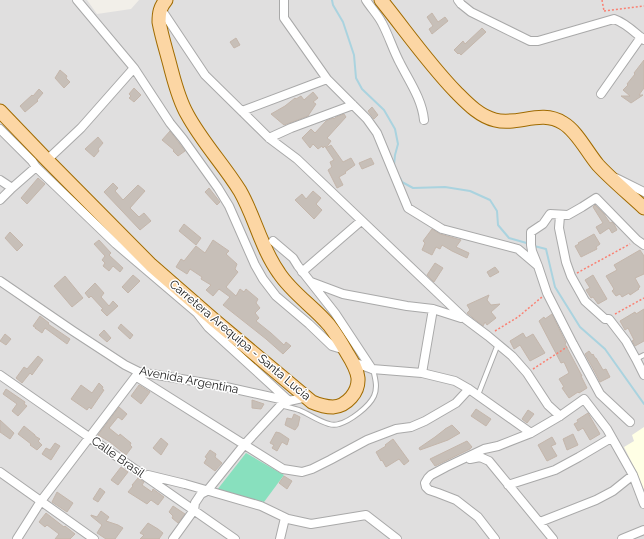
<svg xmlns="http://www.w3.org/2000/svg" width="644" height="539" font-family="Raleway,sans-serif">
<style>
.residential{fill:#e0dfdf}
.education{fill:#ffffe5}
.pitch{fill:#88e0be}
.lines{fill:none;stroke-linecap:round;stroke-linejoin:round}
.stream{stroke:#aad3df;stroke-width:2}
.building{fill:#c7bfb8;stroke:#c4b6ab}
.service-casing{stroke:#a9a9a9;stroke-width:6}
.minor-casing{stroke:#a9a9a9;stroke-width:10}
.primary-casing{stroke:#a06b00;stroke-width:15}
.path{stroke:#fa8072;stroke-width:1.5;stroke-dasharray:2 2;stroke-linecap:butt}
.service{stroke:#fff;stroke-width:4}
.minor{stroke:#fff;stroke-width:8}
.primary{stroke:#fcd6a4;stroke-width:13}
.labels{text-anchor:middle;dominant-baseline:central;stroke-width:3;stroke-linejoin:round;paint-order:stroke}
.street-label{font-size:12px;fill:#222;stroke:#fff}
</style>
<rect width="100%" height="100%" fill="#f2efe9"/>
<path class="residential" d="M0,0H87L97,14L131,9L139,0H644V539H0Z"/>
<path class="education" d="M644,427V490L637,473L624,447L634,441L632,435Z"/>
<path class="pitch" d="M246,453L284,475L264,502L217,490Z"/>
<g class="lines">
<path class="stream" d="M332,0L333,5L343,22L354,55L356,78L362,89L384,110L395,129L398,144L395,155L394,165
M400,178L402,182L413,188L445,187L470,191L490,200L497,211L498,225L509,238L530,244
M534,246L546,249L555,287L580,327L605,349L644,404"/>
</g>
<path class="building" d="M432,13L438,22L445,17L448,21L432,34L429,29L433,26L427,17Z
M482,28L486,32L461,55L459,53L458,54L454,50L463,41L465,44Z
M236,38L240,45L234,48L230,42Z
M644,60V88L639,95H643L631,103L621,96H630L623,90L628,85L627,84L635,74L634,73Z
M60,70L67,76L66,78L70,82L64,88L55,78Z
M134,88L141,95L134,102L129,98L131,96L129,94Z
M39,89L43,93L37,100L38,101L25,112L20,106L32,95L33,96Z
M313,92L318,98L313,102L316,104L308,116L284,125L271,114L285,106L295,98L296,99L301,96L304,100Z
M372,107L378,115L374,119L368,111Z
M344,114L346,117L327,138L331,141L326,148L325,146L323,148L322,146L318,149L313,144L310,148L302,138L311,129L315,133L326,121L333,118L334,119L336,117Z
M170,131L185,151L178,156L173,151L174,150L162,140Z
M98,137L103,143L98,149L99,151L94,157L85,149Z
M331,145L343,162L351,158L355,165L345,172L346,173L339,177L343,185L337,188L328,170L332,167L330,162L334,160L326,148Z
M371,158L374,164L362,169L359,163Z
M38,178L45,184L27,204L21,198Z
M113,183L118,188L115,191L123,200L138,185L145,191L130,208L139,217L144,213L151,221L140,230L104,192Z
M209,188L220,202L217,205L205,192Z
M313,191L321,198L316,204L322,210L314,219L295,200L302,194L306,199Z
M595,205L604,214L610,223L612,222L614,224L617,230L612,233L609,228L600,234L596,227L603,223L593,207Z
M184,224L201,238L196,245L179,231Z
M432,229L440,234L461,240L456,247L469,253L467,258L452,251L442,245L440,249L436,247L432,255L422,250L425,243L423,241Z
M10,232L23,245L17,251L5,238Z
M594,234L600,244L596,247L597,249L581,257L575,246L579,244L578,243Z
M99,240L111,253L109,255L123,268L120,272L113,266L109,271L103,266L105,263L102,260L105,256L94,244Z
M213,240L229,251L226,254L237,264L235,269L238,272L226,287L236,296L240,289L244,292L246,289L258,299L256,303L260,308L255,313L259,318L256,321L271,333L284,345L286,342L291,346L283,354L266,339L223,305L230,297L219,289L213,296L206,290L211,285L201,279L202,277L190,269L187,274L176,267L181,259L184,261L196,246L205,253Z
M640,250L644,256V274L635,278L640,287L638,288L639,289L630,295L629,293L622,297L620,294L616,296L612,291L614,289L606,276L617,270L614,265Z
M435,263L443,268L434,282L427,275Z
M495,267L499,272L490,277L487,272Z
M133,275L140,281L128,293L122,287Z
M593,275L607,299L598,304L593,297L591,298L586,290L590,288L585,280Z
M65,276L83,298L72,307L54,286Z
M95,283L104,293L101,297L109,306L113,301L118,306L107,316L101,310L103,309L91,296L89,298L85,293Z
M489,295L487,300L491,305L500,304L491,312L496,318L487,325L485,322L483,326L467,313L470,310L467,305Z
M644,309V341L635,346L632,341L634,340L628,328L625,330L620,321L635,312L636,314Z
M552,314L566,343L565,344L582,376H581L587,388L579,393L578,392L569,398L562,388L564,387L559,379L569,373L564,362L561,363L539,321L544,317L545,319Z
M40,316L49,323L48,324L70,339L67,344L45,328L42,333L35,328H36L33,326Z
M121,324L133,335L130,339L118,328Z
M104,330L111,338L107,342L99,335Z
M523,333L526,338L533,334L545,353L530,361L520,345L514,349L510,341Z
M5,334L11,339L6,345L0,341Z
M589,351L592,355L593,354L595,358H596L603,370L606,369L610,377L600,382L596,374L585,354Z
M38,356L43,360L32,375L30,373L22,383L16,378L24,367L27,369Z
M99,383L103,387L102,389L104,390L91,409L89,407L87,410L71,399L81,385L92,393Z
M139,385L150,392L141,404L131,396Z
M6,389L25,402L24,404L27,406L18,416L12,411L17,404L3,394Z
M252,400L264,404L261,409L252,408Z
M119,407L127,414L122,420L118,417L109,428L119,436L120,434L131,443L130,445L132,447L126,455L110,442L98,435Z
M476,409L491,419L486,426L471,416Z
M528,410L534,414L527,423L522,419Z
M588,413L600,434L590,440L583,428L578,431L574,424L578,422L577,420Z
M294,414L300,417L298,426L295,430L285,425L287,418L292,419Z
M0,420L14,433L10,439L0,432Z
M452,425L460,433L448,440L420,450L419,448L435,437L444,430L445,429Z
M24,426L35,435V436L40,439L38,441L42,445L37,450L30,445L31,444L18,434Z
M276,432L280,433L289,439L287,445L282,442L277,451L272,448L274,445L270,443Z
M573,434L578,445L567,450L563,439Z
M552,437L556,444L551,446L557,456L547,461L538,445Z
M161,438L168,444L161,455L153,448Z
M393,439L409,461L404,465L399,459L386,467L382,460L381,461L376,452L386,446L385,445Z
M467,441L472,447L470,449L435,466L430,459Z
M55,443L60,446L51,460L42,454L46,448L50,450Z
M210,450L216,454L215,457L222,463L215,471L204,463L207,458L205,457Z
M121,467L128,472L118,485L111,480Z
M284,476L292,481L287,489L279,483Z
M138,478L144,482L142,485L152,492L153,489L164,497L158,505L151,500L147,504L128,492L133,486L132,485Z
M100,488L105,492L98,502L93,499Z
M57,492L73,503L67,512L52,502Z
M173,506L185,514L178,523L172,518L173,516L169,512Z
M101,511L109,517L106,521L118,525L123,528L115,539H106L97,533L102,525L91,516V515L97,517Z
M46,513L64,527L65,526L75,534L70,539H55L59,534L47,525L45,527L39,522Z
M148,523L158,529L163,533L159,539H140L144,535L140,533Z"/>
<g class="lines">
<defs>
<path id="service" d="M636,359L644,355
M478,395L498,344
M281,405C287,407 293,408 299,410C309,414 318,421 329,424C332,425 336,425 339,424C350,421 369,407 374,396C378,387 375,378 373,369"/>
<path id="minor" d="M77,0L134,68L170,123L183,139L218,188L229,206L255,265L263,279L276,296L309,324L332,346L345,350
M284,0V18L327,79L367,119L377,133L408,208L442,229L518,249L538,266
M366,0C371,8 378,15 382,23C389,36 393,50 400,63C409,81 422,99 424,120
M458,0L461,4L471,12L530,41H538L614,19C626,23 634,32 644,40
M161,9L205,75L269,138L297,159L464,318L488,336L512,356L527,373L548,405L560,416
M601,94L641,37
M242,111L327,79
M0,129L32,161L36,167L116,244L197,313L208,327L289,401
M269,138L291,128L353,105
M47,160L81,128L134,68
M616,178L644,192
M0,180L12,188
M0,200L12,188L36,167
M560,216L559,228L566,262L571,276L585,301L605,319H609L626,341L636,359L644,375
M273,241L293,258L298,266L335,313L372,369
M302,272L361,221
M0,281L73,331L125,365L139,372L217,385L289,401L307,397
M311,282L343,294L407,306L433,309L461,318
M353,362L372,369L422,373L455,381L469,389L531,433
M422,373L433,309
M0,375L235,539
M137,377L283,469L302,472L312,469L330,460L367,440L396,429L411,427L425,421L456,403L469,389
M630,422L600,394L573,344L547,293L538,266L532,251L531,245V232L543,224L550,214L568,215L582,207L596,198L637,240L644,245
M470,459L480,457L489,461L553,539
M0,472L94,539
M148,475L185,484L261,506L288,519L311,524L366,515L397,539
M508,485L555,470L579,457L611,438
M540,522L596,500L613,491L633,475
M17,539L41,501L139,372
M173,539L194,510L195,503L201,494L207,491L244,445L281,405
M280,539L285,518
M495,539L478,517L456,500L438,493L429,490L426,487L425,483L428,478L431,475L446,467L484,449L498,446L531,433L560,416L584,399L607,429L633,475L644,504
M622,539L644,530"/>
<path id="primary" d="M381,0C406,31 428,63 456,92C467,103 479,116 495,120C518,126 541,109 563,123C577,131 587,152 598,165C612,180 629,194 644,208
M0,111L47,160L151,265L214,320L312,402C319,405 325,407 333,407C347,406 359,392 358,378C357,369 352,361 347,353C342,344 336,334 329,325C314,307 292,293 279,273C261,248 255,217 240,191C224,165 202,142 187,114C179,100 175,84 171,69C167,53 162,38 159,22C159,13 160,7 166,0"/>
</defs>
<use href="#service" class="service-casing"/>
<use href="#minor" class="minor-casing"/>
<use href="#primary" class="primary-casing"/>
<path class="path" d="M602,0L604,11
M604,11L644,6
M577,273L630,244
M615,314L644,298
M495,331L518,317L542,297
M533,369L567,347"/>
<use href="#service" class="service"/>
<use href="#minor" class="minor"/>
<use href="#primary" class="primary"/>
</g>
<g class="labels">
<g class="street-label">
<text transform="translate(240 340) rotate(40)">Carretera Arequipa - Santa Lucía</text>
<text transform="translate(189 380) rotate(11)">Avenida Argentina</text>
<text transform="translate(118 457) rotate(35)">Calle Brasil</text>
</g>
</g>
</svg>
